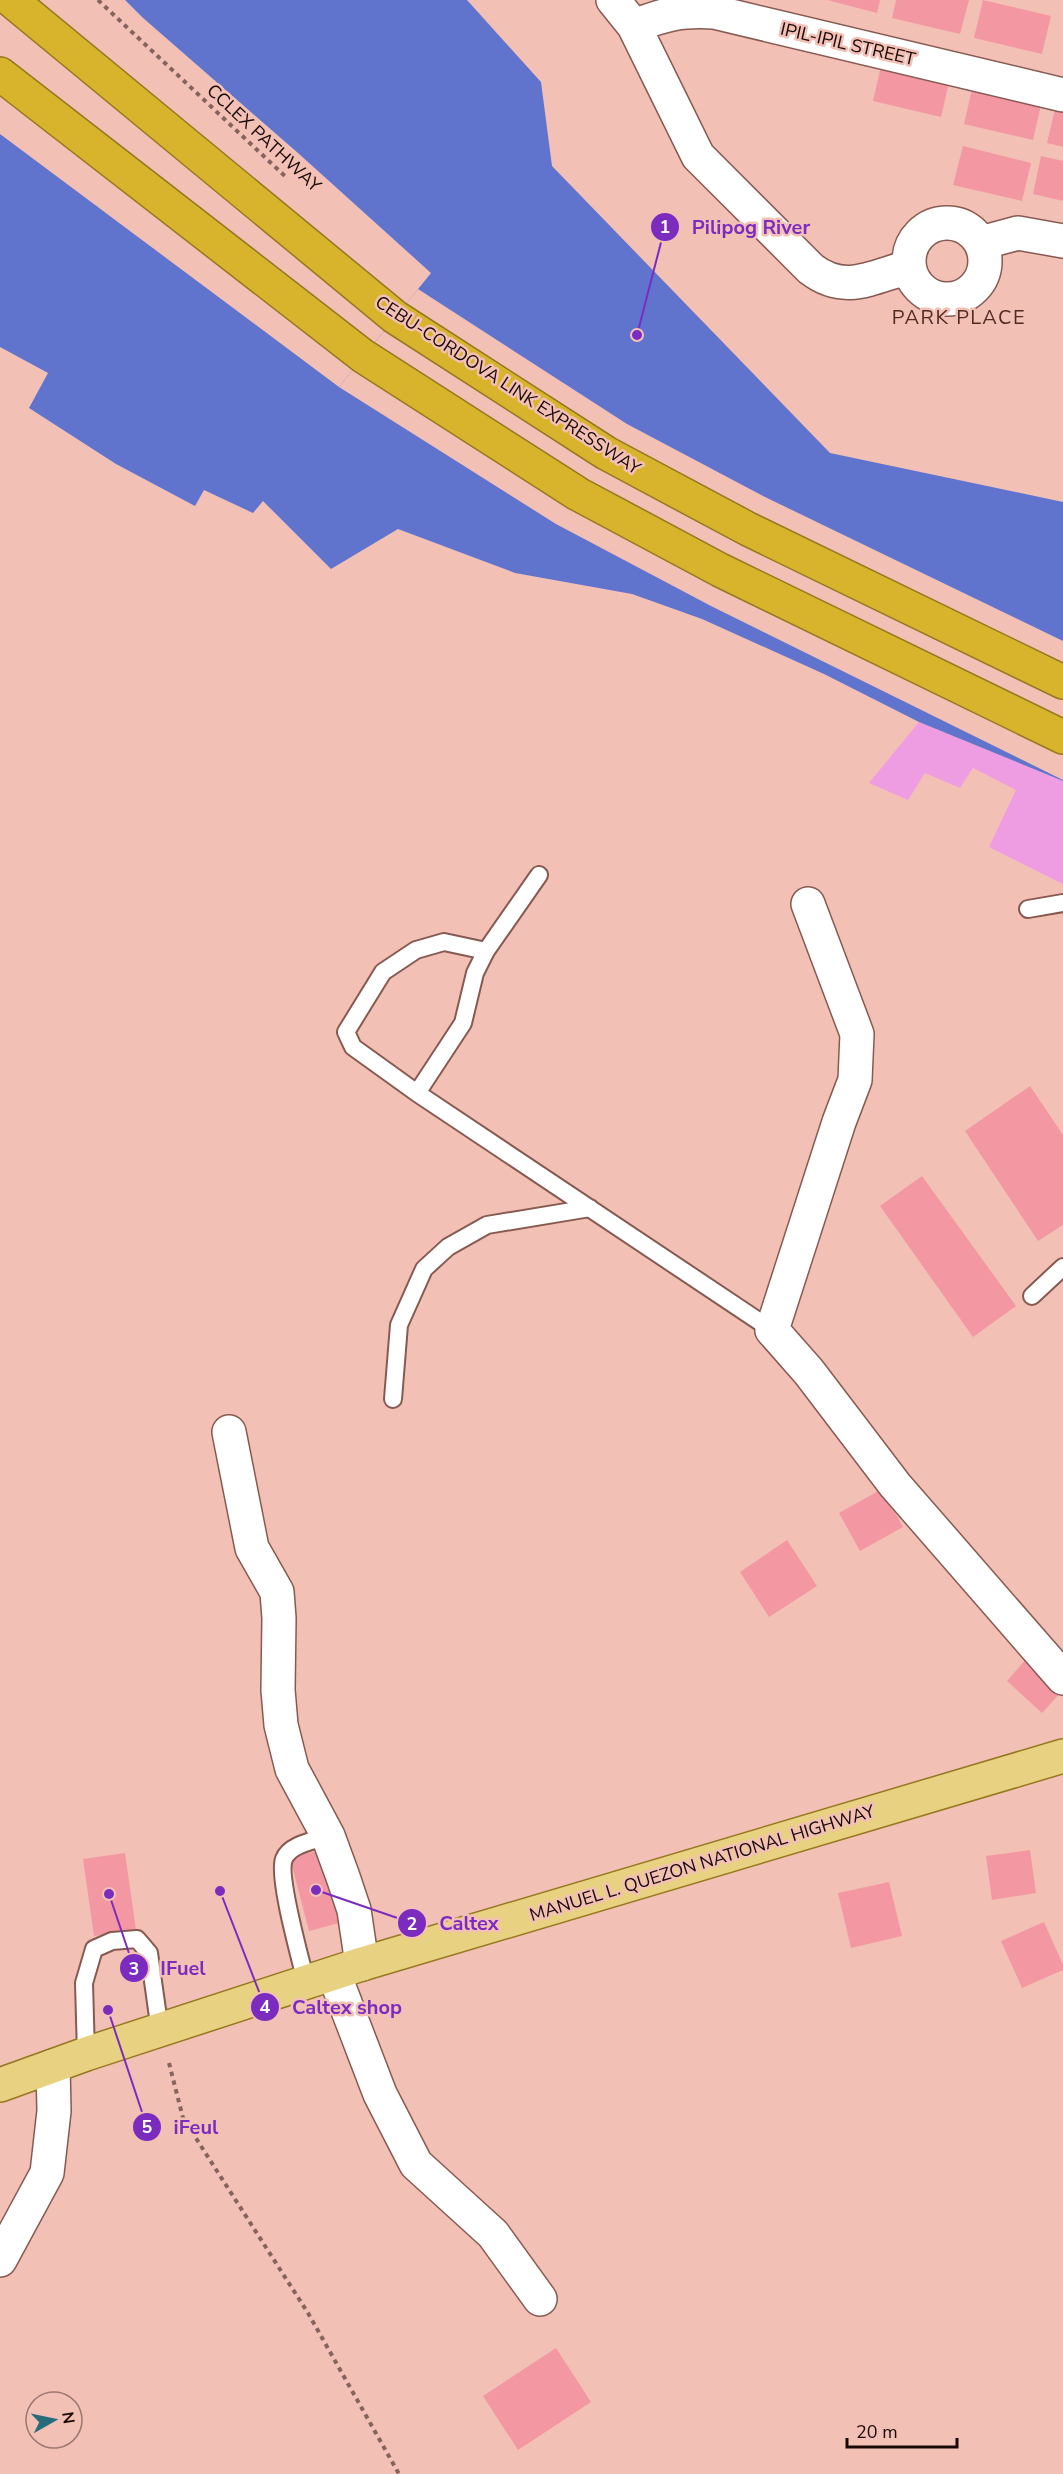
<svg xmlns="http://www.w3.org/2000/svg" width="1063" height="2474" font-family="'Nunito Sans',sans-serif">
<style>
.green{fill:#ee9de2}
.water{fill:#6074ce}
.pier{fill:#f3c0b6}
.building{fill:#f397a2}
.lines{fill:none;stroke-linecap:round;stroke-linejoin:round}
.service-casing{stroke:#865a51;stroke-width:20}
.minor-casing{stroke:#865a51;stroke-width:36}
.primary-casing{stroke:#95781f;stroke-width:36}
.motorway-casing{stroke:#95781f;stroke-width:36}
.path{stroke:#85645d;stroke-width:4;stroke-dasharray:4.5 4.5;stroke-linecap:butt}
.service{stroke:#fff;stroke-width:16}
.minor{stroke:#fff;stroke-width:33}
.primary{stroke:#e8d180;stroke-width:33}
.motorway{stroke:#d8b32c;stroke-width:33}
.labels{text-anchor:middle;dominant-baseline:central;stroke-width:5;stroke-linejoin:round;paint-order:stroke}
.street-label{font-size:18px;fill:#190906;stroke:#f3c0b6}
.neighbourhood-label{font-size:20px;letter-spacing:1.5px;fill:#512a22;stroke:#f3c0b6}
.leader{fill:none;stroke:#7b2cbf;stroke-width:2}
.callout-dot{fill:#7b2cbf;stroke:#f3c0b6;stroke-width:2}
.mark-label{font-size:18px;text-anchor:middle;font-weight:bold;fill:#fff}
.callout-label{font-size:20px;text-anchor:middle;font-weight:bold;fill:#7b2cbf;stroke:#f3c0b6;stroke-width:5;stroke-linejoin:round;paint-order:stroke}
</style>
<rect width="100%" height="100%" fill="#f3c0b6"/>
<path class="green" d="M919,722L1063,781V884L989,847L1016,790L973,768L960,788L925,773L908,800L869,783Z"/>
<path class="water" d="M125,0H467L541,82L552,166L830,453L1063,502V781L919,722L824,674L702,619L632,594L515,573L398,529L331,569L263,501L253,513L204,490L195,506L116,464L29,408L48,373L0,347V134L339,387L431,273L298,153L142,17Z"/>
<path class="pier" d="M418,289L627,424L765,497L1063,641V780L711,606L556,524L339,387Z"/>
<path class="building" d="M827,0H880L877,13Z
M896,0H969L960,34L892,18Z
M983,0L1051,16L1042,54L974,38Z
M882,62L950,78L941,117L873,101Z
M973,85L1042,101L1033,140L964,124Z
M1056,105L1063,106V147L1047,143Z
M963,146L1031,163L1022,201L953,185Z
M1041,156L1063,161V201L1033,194Z
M1030,1086L1063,1135V1225L1038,1241L965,1131Z
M922,1176L1016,1306L973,1337L880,1206Z
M882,1489L903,1527L860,1551L839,1513Z
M787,1540L817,1586L769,1617L740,1572Z
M1027,1658L1063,1690L1042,1713L1007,1681Z
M324,1849L343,1922L309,1931L290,1858Z
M1030,1850L1036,1893L992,1900L986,1856Z
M125,1853L136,1930L94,1936L83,1859Z
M889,1882L902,1936L851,1948L838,1893Z
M1044,1922L1063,1965V1970L1022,1988L1001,1941Z
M556,2348L591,2402L518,2450L483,2396Z"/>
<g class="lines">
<defs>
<path id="service" d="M1028,909L1063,903
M486,951L444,942L416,950L383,972L346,1032L353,1047L417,1093L772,1330
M417,1093L463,1023L475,973L486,951L539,875
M1032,1296L1063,1267
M393,1399L399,1325L424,1269L448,1247L487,1225L590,1208
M306,1982C301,1961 277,1876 284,1859C290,1844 314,1841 328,1836
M86,2054L84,1983L94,1949L112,1941L137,1939L149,1953L160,2031"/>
<path id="minor" d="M613,0L634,26L698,156L811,269C845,295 872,277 909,267
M634,26C665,14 681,10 714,12L1063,95
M909 261a38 38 0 1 1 76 0a38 38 0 1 1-76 0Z
M981,243L1018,233L1063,241
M808,904L857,1034L855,1080L839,1122L772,1330L809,1372L895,1485L1063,1678
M229,1432L252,1548L277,1592L279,1618L278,1690L281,1725L292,1769L328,1836L343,1877L354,1910L362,1964
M334,1974L380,2094L416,2164L493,2234L540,2299
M0,2260L47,2173L54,2111L53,2066"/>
<path id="primary" d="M0,2085L86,2054L362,1964L1063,1756"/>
<path id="motorway" d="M11,0L395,317L606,453L748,529L1063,682
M0,74L363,356L578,494L720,570L1063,737"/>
</defs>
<use href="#service" class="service-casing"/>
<use href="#minor" class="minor-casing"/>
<use href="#primary" class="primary-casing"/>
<use href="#motorway" class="motorway-casing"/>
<path class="path" d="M98,0L288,179
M169,2063L183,2118L308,2313L399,2474"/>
<use href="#service" class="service"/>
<use href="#minor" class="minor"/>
<use href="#primary" class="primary"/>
<use href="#motorway" class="motorway"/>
</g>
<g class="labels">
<g class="street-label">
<text transform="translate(848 44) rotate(13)">IPIL-IPIL STREET</text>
<text transform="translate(264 138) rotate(43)">CCLEX PATHWAY</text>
<text transform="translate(508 385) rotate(33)">CEBU-CORDOVA LINK EXPRESSWAY</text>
<text transform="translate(702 1863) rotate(-17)">MANUEL L. QUEZON NATIONAL HIGHWAY</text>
</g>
<g class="neighbourhood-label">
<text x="959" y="317">PARK PLACE</text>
</g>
</g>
<path class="leader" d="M637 335L665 227M316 1890L412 1923M109 1894L134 1968M220 1891L265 2007M108 2010L147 2127"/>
<g class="callout-dot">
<circle cx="637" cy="335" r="6"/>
<circle cx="316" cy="1890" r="6"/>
<circle cx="109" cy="1894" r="6"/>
<circle cx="220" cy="1891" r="6"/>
<circle cx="108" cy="2010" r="6"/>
<circle cx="665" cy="227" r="15"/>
<circle cx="412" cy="1923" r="15"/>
<circle cx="134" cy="1968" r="15"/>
<circle cx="265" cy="2007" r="15"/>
<circle cx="147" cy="2127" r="15"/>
</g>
<g class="mark-label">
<text x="665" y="233">1</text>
<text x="412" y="1930">2</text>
<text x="134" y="1975">3</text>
<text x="265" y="2013">4</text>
<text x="147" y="2133">5</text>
</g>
<g class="callout-label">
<text x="751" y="234">Pilipog River</text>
<text x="469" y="1930">Caltex</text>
<text x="183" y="1975">IFuel</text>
<text x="347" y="2014">Caltex shop</text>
<text x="196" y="2134">iFeul</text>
</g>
<g transform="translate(54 2420) rotate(81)"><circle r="28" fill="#f3c0b6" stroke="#9c7770" stroke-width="1.5"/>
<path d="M0-4.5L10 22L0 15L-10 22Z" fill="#256d7a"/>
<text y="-9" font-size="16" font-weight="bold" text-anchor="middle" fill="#190906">N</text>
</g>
<path d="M847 2438v9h110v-9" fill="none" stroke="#190906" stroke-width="3"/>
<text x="856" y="2438" font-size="18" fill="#190906" stroke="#f3c0b6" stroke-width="4.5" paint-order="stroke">20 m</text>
</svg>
